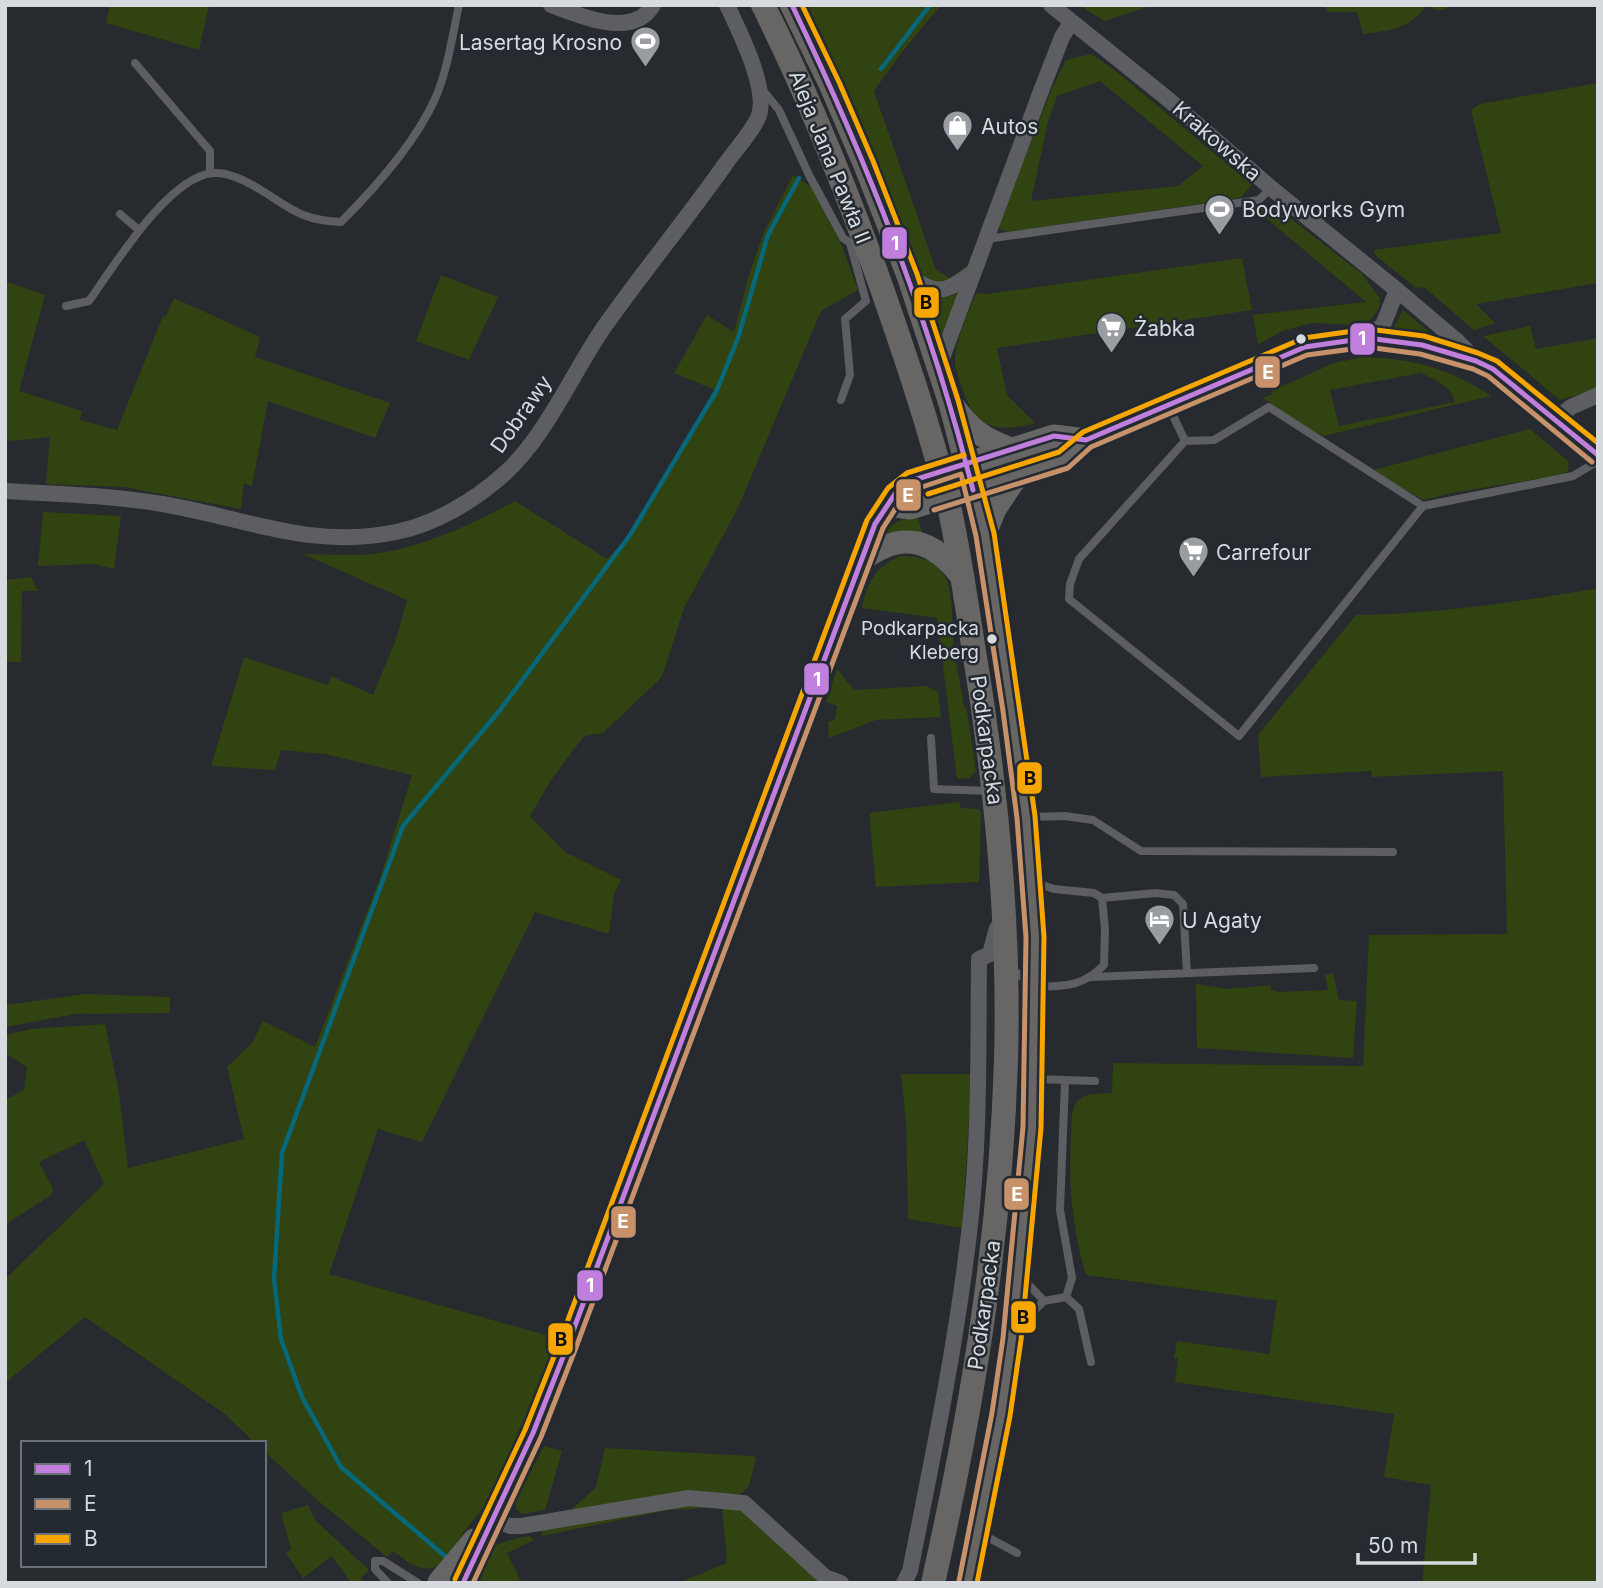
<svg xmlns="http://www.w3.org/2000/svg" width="1603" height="1588" font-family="Inter,sans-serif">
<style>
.green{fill:#314310;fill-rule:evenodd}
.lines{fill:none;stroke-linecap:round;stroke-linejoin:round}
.stream{stroke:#06687a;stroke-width:4.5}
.lane{stroke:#5c5e61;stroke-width:8}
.street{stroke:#5c5e61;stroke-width:16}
.secondary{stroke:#666667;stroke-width:23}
.primary{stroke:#686565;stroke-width:24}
.bus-1-casing{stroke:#242a31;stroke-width:10}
.bus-2-casing{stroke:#242a31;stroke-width:10}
.bus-3-casing{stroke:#242a31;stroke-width:10}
.bus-1{stroke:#c07fdc;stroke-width:5}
.bus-2{stroke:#c7916a;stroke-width:5}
.bus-3{stroke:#f7a600;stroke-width:5}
.bus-dot{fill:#d7dbdf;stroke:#242a31;stroke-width:2.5}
.labels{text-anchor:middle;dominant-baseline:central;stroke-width:5;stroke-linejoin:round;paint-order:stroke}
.bus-label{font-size:19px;fill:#d7dbdf;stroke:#242a31;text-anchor:end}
.poi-label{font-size:21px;fill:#d7dbdf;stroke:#242a31;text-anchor:start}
.street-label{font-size:21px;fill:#d7dbdf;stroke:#242a31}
.line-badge{stroke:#242a31;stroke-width:2.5}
.badge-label{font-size:19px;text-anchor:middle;font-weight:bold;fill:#fff}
.pale-badge-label{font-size:19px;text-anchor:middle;font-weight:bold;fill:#111}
</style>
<rect width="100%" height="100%" fill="#272a2e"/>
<path class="green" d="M110,5H209L199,50L106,23Z
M806,5H941L902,52L874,91L936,270L950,278L967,266C959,287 937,284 921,276C887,183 851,93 806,5Z
M1079,5H1153L1104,21Z
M1325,5H1452L1440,11L1426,6C1408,30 1391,30 1363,34L1357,12H1327Z
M1091,54L1116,71L1252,185L1240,198L1009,232L997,228L1052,88L1066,60ZM1100,81L1203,166L1178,186L1031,201L1048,122L1057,96Z
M1598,83V283L1476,304L1495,323L1474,330L1424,287L1416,288L1375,255L1374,250L1501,233L1471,110L1480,104Z
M793,175L811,187L842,246L858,290L821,311L738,508L684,608L662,677L603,733L584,736L551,780L530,816L565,852L621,880L614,894L609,934L535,912L422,1142L378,1129L329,1274L560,1339C540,1389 520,1447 493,1494C485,1508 473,1519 464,1532C456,1543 448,1560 437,1566C421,1575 406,1560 393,1551L387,1557L316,1499L264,1451V1443H255L225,1414L85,1317L5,1383V1279L104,1184L84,1140L39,1162L53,1189L51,1195L5,1225V1100L24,1090L27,1067L5,1053V1035L31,1029L105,1024L119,1093L128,1168L244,1139L227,1067L252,1043L263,1021L315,1047L381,875L412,775L325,754L281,750L275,770L211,766L244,657L328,685L331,676L373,695L396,639L407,600L303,554C327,554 354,557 379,553C427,546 473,523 515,501L607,559L630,535L717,391L674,373L707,315L734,332L748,278L764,232Z
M1273,205L1361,273L1380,298L1379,308L1370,320L1361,325L1311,323L1282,331L1258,345L1253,315L1366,302L1254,208Z
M1242,258L1252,310L997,348L1007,395L1035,423C999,433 976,430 963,391C961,383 956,373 955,365C954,342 968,315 976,293L987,294Z
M441,275L498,297L469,360L416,341Z
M5,281L45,295L19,391L82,411L80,420L117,430L163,316H166L174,298L260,337L255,357L390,403L375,438L268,401L252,486L244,484L241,509L124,487L46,484L50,437L12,441L5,439Z
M959,293L943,333L942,334L939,332L928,297L951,296Z
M1403,310L1434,336V338L1393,329Z
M1530,326L1536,349L1598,338V389L1560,400L1483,336Z
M1364,357C1411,358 1452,369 1491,396L1324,436L1311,430L1263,398L1273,394L1272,391L1334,363ZM1421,373C1435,380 1451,386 1455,402L1339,426L1330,390Z
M1530,429L1569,462L1568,471L1562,475L1456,492L1423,500L1373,470Z
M43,512L121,516L114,569L93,564L38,566Z
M917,515L924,538L884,536C890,523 903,518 917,515Z
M901,556C919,556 934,560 944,575C954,589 952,633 954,651C957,669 961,688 964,706L967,711L976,771L970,778L957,779L937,618L862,608C867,582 877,565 901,556Z
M31,577L38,591H22L21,662H5V580Z
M1598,588V1583H1422L1431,1485L1384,1477L1394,1414L1175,1382L1178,1359L1174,1358L1177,1341L1269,1354L1277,1301L1086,1275C1072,1228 1068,1183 1071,1135C1072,1124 1070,1106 1080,1099C1088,1092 1102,1094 1112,1093L1113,1063L1363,1066L1369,935L1507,934L1503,771L1372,777L1371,771L1261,777L1258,735L1356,615C1437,614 1519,602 1598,588Z
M837,669L854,690L927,686L938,692L941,717L876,720L829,738L828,722L835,719L837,706L826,702Z
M959,802L961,808L979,809L981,814L979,882L876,887L869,813Z
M1333,973L1339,1000L1357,1001L1353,1058L1197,1048L1196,984L1226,989L1271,985V990L1278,992L1328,990L1325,975Z
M85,994L170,997V1013L75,1014L5,1027V1005Z
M901,1074H972L962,1228L908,1219L906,1121Z
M544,1446L562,1451L545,1510L522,1514L516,1509L515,1502Z
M605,1448L751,1456L756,1457L749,1486L741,1494L571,1510L596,1487Z
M691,1502L742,1508L822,1583H678L727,1563L722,1507L668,1510L542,1536L541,1528Z
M308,1505L315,1520L369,1570L361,1578L364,1583H351L332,1556L303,1578L286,1553L291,1549L281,1513Z
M529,1536L534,1540L507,1553L522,1583H475C493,1544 486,1545 529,1536Z"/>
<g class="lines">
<path class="stream" d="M881,69L930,5
M446,1557L341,1467L302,1397L281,1339L274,1279L282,1153L403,826L500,710L630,535L717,390L738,338L768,235L799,178"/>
<path class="lane" d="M135,63L210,151V173
M761,88L779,110L809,175L843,238L850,243L866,301L845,319L850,375L841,400
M120,214L139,230
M987,239L1259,200L1271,188
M66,306L89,301C114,266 168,177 213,173C227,172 242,179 254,186C289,206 297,220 341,222C375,188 415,143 435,99C448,69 452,37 459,5
M1169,407L1185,441L1079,559L1070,584L1069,599L1239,736L1423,506
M1185,441L1214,440L1269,407L1423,506L1573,476L1598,461
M931,738L934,789L989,791
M1029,817L1065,816L1093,820L1141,851L1393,852
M1102,898L1156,893L1174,895L1183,904L1187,973
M1010,967L1034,987C1064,986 1081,988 1104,965L1105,929L1102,898L1094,893L1054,889L1033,882
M1092,977L1314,968
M1036,1079L1095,1081
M1065,1081L1060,1210L1072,1278L1066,1297
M1024,1276L1029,1285L1044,1301
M1066,1297L1079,1309L1091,1362
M1020,1324L1044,1301L1066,1297
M980,1533L1017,1553
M388,1583L375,1569V1561H383L418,1583"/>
<path class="street" d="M551,5C578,15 633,40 653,5
M1051,5L1169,100L1271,188L1397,290L1456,340L1476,360
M910,277C937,296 947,292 972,273
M1367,338L1383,325L1397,290
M939,366L1041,91L1062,37L1071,23
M1556,419L1571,407L1598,395
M5,491C57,494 110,495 162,504C242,517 311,550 396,532C435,524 474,501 504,474C545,438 573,372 604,327C643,272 685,221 724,166C734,151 750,135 758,118C770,91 739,31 727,5
M491,1518L510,1526H522L689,1498L744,1503L825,1577L841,1583
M904,1583L910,1571C933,1456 957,1341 970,1225C980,1136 978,1048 979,959L990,954L997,928"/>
<path class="secondary" d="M951,403C970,429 981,438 1011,449
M889,505L910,508L1017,476L1064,460L1086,440L1305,347L1367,338L1422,345L1476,361L1493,369L1598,455
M985,534L995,509L1017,476
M861,561C902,529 933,539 963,578
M439,1582L474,1540
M463,1583L533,1433L567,1347L875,524L895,494L912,481L1054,436L1086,440"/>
<path class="primary" d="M763,5C808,95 846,189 880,283C904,352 928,422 946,493C958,543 965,594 973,645C996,782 1010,920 1006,1059C1001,1236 972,1410 933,1583
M792,5L831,85L865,164L909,277L950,402L985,534L1026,817L1035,937L1032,1127L1012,1339L1001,1414L968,1583"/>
<defs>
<path id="bus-1" d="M792,5C868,163 930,320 973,490
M463,1583L533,1433L567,1347L875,524L895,494L914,480L1054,436L1086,440L1305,347L1367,338L1422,345L1476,361L1493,369L1598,455"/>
<path id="bus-2" d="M934,510L1068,468L1091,447L1307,355L1367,347L1420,354L1473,369L1488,376L1592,462
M473,1583L541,1437L575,1350L883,528L901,500L916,489L961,474L976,536L1003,711L1017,818L1026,937L1023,1127L1003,1338L992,1413L959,1581"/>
<path id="bus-3" d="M802,5L839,82L873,161L917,274L958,400L994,533L1035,816L1044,937L1041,1128L1021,1340L1010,1416L977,1583
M928,494L1059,452L1083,432L1304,338L1368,329L1424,336L1478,353L1497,361L1598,443
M455,1579L525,1430L559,1344L867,520L888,488L907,473L964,455"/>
</defs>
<use href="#bus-1" class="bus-1-casing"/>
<use href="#bus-2" class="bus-2-casing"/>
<use href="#bus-3" class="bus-3-casing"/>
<use href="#bus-1" class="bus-1"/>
<use href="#bus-2" class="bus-2"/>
<use href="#bus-3" class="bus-3"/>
</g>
<defs>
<symbol id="stadium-pin" viewBox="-11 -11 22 30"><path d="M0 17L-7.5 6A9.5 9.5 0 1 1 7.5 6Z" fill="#999da1" stroke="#242a31"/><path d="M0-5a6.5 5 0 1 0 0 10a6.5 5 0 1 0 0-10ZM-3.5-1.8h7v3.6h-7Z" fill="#fff"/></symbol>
<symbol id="shop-pin" viewBox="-11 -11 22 30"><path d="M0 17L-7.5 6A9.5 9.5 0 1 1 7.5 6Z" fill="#999da1" stroke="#242a31"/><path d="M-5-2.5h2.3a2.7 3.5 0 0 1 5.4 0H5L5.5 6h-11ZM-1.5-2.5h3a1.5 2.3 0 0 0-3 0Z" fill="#fff"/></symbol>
<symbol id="supermarket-pin" viewBox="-11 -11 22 30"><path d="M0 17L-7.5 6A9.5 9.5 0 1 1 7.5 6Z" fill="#999da1" stroke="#242a31"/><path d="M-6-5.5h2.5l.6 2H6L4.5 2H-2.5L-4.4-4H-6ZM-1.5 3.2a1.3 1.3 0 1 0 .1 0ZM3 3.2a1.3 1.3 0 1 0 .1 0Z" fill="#fff"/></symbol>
<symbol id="hotel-pin" viewBox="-11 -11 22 30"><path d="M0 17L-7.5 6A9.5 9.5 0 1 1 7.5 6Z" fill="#999da1" stroke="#242a31"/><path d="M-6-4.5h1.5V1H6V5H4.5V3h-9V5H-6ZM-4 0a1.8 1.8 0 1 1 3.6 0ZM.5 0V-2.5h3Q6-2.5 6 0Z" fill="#fff"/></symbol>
</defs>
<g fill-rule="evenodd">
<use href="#stadium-pin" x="628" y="24" width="35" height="47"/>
<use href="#shop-pin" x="940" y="108" width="35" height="47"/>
<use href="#stadium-pin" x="1202" y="192" width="35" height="47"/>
<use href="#supermarket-pin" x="1094" y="310" width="35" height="47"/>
<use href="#supermarket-pin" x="1176" y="534" width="35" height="47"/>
<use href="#hotel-pin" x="1142" y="902" width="35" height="47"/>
</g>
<g class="bus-dot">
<circle cx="1301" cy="339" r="6"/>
<circle cx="992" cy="639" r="6"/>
</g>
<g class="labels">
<g class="bus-label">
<text x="979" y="628">Podkarpacka<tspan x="979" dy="24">Kleberg</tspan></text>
</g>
<g class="poi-label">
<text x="622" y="42" text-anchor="end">Lasertag Krosno</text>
<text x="981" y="126">Autos</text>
<text x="1242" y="209">Bodyworks Gym</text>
<text x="1134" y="328">Żabka</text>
<text x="1216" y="552">Carrefour</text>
<text x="1182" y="920">U Agaty</text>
</g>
<g class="street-label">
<text transform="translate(1217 141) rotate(41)">Krakowska</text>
<text transform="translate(830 157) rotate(68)">Aleja Jana Pawła II</text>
<text transform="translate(521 414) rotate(-55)">Dobrawy</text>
<text transform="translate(987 740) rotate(82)">Podkarpacka</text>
<text transform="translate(984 1305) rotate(-82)">Podkarpacka</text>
</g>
</g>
<g class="line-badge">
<rect x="881" y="226" width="27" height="34" rx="7" fill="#c07fdc"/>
<rect x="913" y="286" width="27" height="33" rx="7" fill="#f7a600"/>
<rect x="1349" y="322" width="27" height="34" rx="7" fill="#c07fdc"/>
<rect x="1254" y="355" width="27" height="34" rx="7" fill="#c7916a"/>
<rect x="895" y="478" width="27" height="34" rx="7" fill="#c7916a"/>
<rect x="803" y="662" width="27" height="34" rx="7" fill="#c07fdc"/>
<rect x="1016" y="761" width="27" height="34" rx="7" fill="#f7a600"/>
<rect x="1003" y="1177" width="27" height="34" rx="7" fill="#c7916a"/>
<rect x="610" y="1205" width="27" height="34" rx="7" fill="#c7916a"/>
<rect x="576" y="1269" width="28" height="33" rx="7" fill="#c07fdc"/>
<rect x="1010" y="1300" width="27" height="34" rx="7" fill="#f7a600"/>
<rect x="547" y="1322" width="27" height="34" rx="7" fill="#f7a600"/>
</g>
<g class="badge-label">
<text x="895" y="250">1</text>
<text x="1362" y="345">1</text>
<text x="1268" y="379">E</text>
<text x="908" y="502">E</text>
<text x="817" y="686">1</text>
<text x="1017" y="1201">E</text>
<text x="623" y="1228">E</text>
<text x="590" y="1292">1</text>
</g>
<g class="pale-badge-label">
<text x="926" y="309">B</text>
<text x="1030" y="785">B</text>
<text x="1023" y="1324">B</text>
<text x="561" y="1346">B</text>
</g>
<rect width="1603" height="1588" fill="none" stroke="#d7dbdf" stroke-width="14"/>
<rect x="21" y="1441" width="245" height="126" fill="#242a31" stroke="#6c7177" stroke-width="2"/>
<rect x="35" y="1464" width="35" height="10" fill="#c07fdc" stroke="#6c7177" stroke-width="2"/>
<text x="84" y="1476" font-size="21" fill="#d7dbdf">1</text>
<rect x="35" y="1499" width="35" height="10" fill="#c7916a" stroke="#6c7177" stroke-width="2"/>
<text x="84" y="1511" font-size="21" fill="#d7dbdf">E</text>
<rect x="35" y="1534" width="35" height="10" fill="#f7a600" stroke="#6c7177" stroke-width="2"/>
<text x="84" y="1546" font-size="21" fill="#d7dbdf">B</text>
<path d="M1358 1553v10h117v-10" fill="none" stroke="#d7dbdf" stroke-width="3.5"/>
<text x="1368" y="1553" font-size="21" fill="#d7dbdf" stroke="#242a31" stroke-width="5" paint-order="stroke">50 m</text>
</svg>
